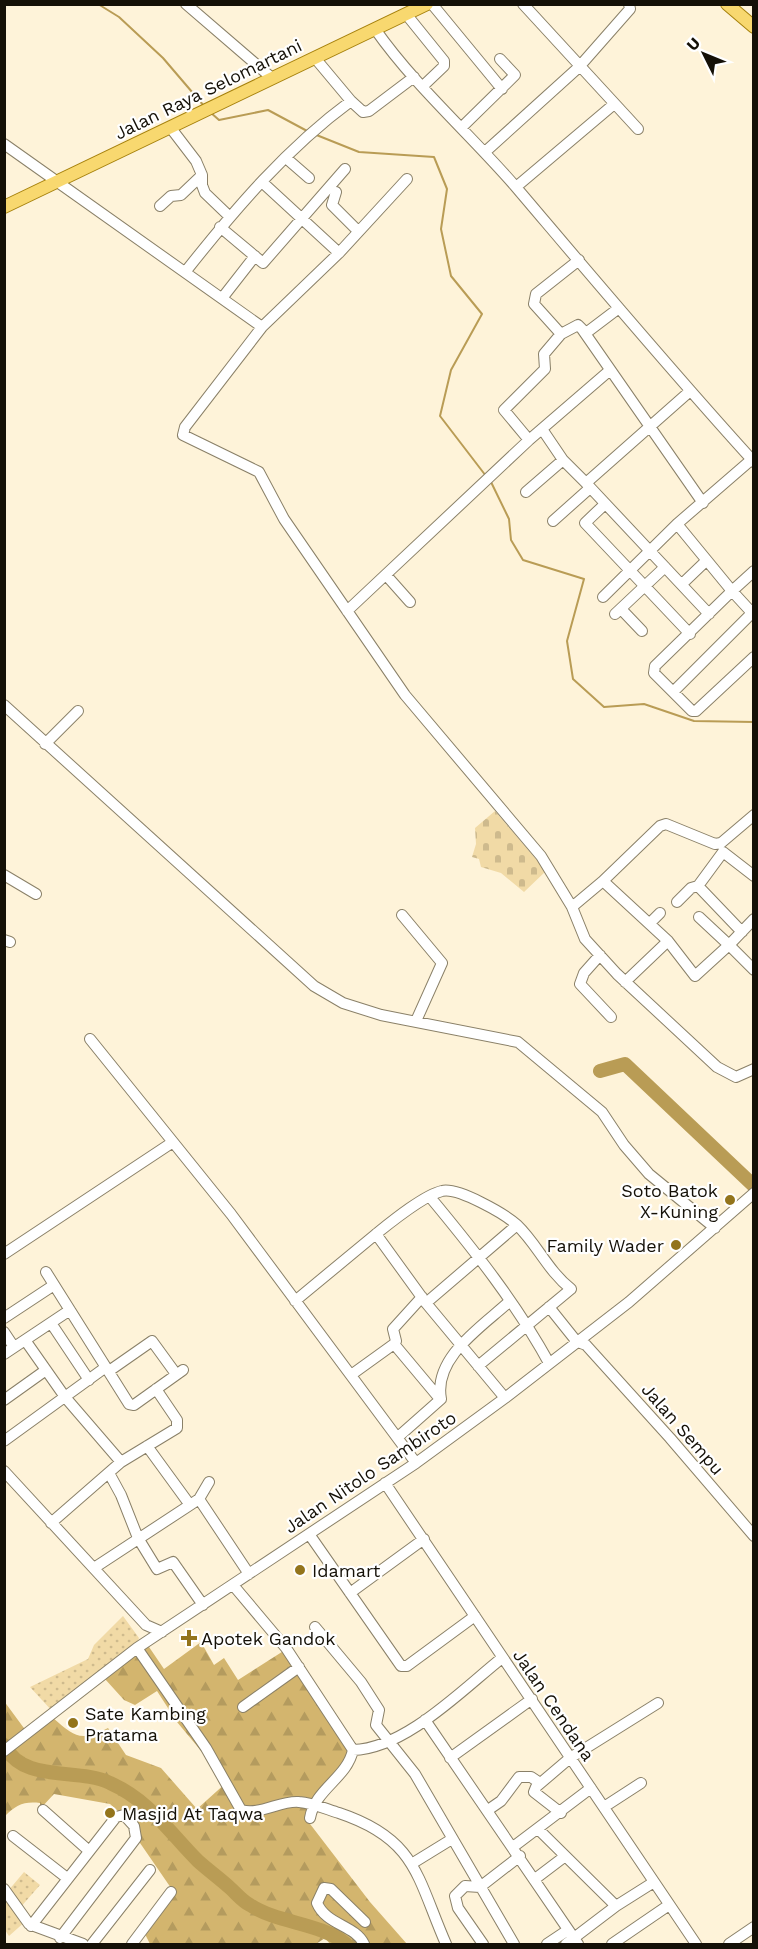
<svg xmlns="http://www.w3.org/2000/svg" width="758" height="1949" font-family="'Work Sans',sans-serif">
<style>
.grass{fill:url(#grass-dots)}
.forest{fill:url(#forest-firs)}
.cemetery{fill:url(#cemetery-stones)}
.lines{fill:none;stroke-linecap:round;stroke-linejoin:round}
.stream{stroke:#b99c55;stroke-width:2}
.river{stroke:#b99c55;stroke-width:14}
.minor-casing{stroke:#8a8068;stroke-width:12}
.major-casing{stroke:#a6810c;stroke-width:14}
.minor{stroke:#fff;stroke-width:10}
.major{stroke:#f8d86f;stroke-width:12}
.poi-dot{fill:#93741b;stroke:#fff;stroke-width:2}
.labels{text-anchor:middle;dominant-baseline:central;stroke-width:4.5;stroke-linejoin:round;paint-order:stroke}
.street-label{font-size:18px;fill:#141007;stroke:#fff}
.poi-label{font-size:18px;fill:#141007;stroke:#fff;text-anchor:start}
</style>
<defs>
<pattern id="grass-dots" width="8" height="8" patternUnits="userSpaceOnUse" patternTransform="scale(1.5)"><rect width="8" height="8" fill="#f1daa6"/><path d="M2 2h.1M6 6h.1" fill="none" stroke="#ceba8d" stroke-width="1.8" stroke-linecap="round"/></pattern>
<pattern id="forest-firs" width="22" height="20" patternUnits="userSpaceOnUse" patternTransform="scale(1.5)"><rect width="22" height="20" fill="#d3b56e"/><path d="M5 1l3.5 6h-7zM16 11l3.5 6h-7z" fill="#b49b5e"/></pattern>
<pattern id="cemetery-stones" width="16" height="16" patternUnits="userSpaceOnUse" patternTransform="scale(1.5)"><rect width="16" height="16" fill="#f1daa6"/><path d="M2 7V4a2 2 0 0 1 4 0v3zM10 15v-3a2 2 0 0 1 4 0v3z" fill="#ceba8d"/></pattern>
</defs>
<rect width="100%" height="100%" fill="#fef3d9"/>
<path class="grass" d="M123,1616L139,1638L135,1647L53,1712L30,1687L88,1659L94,1645Z
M24,1872L40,1885L19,1909L27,1920L9,1936L5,1930L4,1888L8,1891Z"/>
<path class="forest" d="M201,1642L214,1665L224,1658L238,1680L285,1650L353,1750L352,1768L313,1801L307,1820L370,1902L407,1944H330L325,1938L316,1944H150L143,1930L171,1888L118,1811L110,1804L54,1794L40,1809V1803C24,1801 16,1805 5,1816L4,1701L29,1735L53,1718C75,1737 80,1742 108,1728L126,1755L161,1768L197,1809L227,1782L177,1722L157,1691L135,1705L124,1700L105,1679L147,1644L164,1669Z"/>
<path class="cemetery" d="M495,811L546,871L524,892L501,873L481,867L479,859L472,857L476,844L475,828Z"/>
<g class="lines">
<path class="stream" d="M98,4L119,17L163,58L204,106
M210,112L219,120L268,110L309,132
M314,134L359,152L434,157L447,189L441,229L451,276L482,314L451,370L440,416L486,476
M491,482L509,519L511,540L523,560L584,579L567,641L573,679L604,707L644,704L694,721L754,722"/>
<path class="river" d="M600,1071L625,1064L754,1186
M4,1745C24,1784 76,1767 110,1783C149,1800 169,1832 198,1861C208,1870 219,1878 229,1887C236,1893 242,1901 250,1905C279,1924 319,1922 346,1944"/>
<defs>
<path id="minor" d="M186,4L272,78
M432,4L502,89
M523,4L638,129
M406,14L444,61V66L423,86
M375,29C415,86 469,133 515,186C594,279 672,372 754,462
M315,58L351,101
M170,127L196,161L202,175V185L205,193L230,217
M461,128L515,75L500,59
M4,144L262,327L185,427L183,435L259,472L284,519L405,695L541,856L572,907
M485,152L579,67L630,9L629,4
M286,158L309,178
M262,182L339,253
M516,187L613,105
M336,192L332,205L358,231
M160,206L171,196L181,195L202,175
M220,227L263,263L345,169
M579,260L536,294L534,304L561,334L578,325L582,329L703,503
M186,271C235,209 287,148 351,101L363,112L369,111L414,77
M223,297L255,256
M262,327L339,253L407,179
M586,333L619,308
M689,392L586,483L709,614
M542,429L563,460L586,483
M529,440L504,410L545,369L544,354L561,334
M526,492L563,460
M605,504L585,523L690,634
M553,521L590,488
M677,524L732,591L655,666L654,673L692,711H696L754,657
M754,571L732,591L754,615
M386,575L410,602
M682,584L706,561
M603,597L677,524L751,460
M621,609L642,631
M347,611L529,440L609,371
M615,614L665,567
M673,692L752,613
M4,705L314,986L343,1003L381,1015L518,1042L602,1112L624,1145L649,1174L715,1228
M45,744L78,711
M754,815L721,843L715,844L666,824L660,826L603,881L668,941L695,976L729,945L754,970
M4,875L36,894
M603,881L572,907L585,939L617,974L717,1067L736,1077L754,1069
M677,902L691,888L698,886
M402,915L442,963L416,1021
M699,917L729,945L754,919
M650,923L660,913
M742,932L698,886L723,852L754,876
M4,940L10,942
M600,955L584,973L580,984L611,1017
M625,982L668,941
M90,1039L231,1214L416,1463
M430,1197C474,1250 516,1303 549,1363
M376,1234C391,1222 424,1195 442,1191C458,1187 505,1214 517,1225C537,1244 548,1271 571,1289L478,1366
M4,1254L173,1142
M46,1272L129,1404L134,1405L183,1370
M295,1301L376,1234L426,1303L505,1398
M426,1303L517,1225
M549,1307L577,1342
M4,1318L54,1285
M51,1323L89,1380
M4,1332L14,1347
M25,1340L65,1397L121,1462
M578,1342L586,1345L670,1438L754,1536
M394,1344L440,1399
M4,1354L70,1310
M109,1371L152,1341L176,1374
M351,1375L394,1344L396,1341L393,1329L422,1297
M4,1400L46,1370
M398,1437L441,1399C433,1357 483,1326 510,1301
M4,1441L106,1367
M147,1446L190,1505
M4,1471L146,1625L162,1632
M109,1473L121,1495L138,1538L157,1569L173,1562L203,1605
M385,1483L696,1944
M199,1499L249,1574
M51,1523L121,1462L177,1428V1420L156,1389
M309,1534L401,1666H407L475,1616
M94,1568L190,1505L199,1499L209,1482
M233,1585L286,1648L353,1750C405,1749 463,1689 502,1658
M350,1593L424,1539
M315,1627L361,1682L379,1710L376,1725L415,1774L514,1944
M137,1648L206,1748L241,1810C259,1816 281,1800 299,1802C313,1803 326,1809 339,1813C417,1839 417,1878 446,1944
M243,1707L299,1667
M425,1720L578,1944
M4,1751L137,1648L416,1463L505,1398L629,1302L754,1193
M450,1758L532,1699
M604,1807L641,1783
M43,1810L88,1850
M488,1810L501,1801L519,1777H531L540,1783
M561,1813L534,1792L536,1787L570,1758L658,1703
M310,1818C315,1789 347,1778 353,1750
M538,1829L616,1906
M13,1836L67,1878
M513,1847L591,1788
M413,1863L452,1839
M535,1879L564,1857
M4,1889L29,1924L83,1944
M31,1926L116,1817L124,1815L134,1826L136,1838L60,1938
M92,1944L150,1870
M132,1944L171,1892
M364,1944C355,1925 326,1925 317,1903L324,1888L331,1889L365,1922
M483,1944L458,1908L455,1896L465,1886L480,1887L520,1856
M547,1944L568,1930
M566,1944L616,1906L654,1882
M612,1944L669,1905
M729,1944L754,1927"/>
<path id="major" d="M727,4L754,27
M4,207L427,4"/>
</defs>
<use href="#minor" class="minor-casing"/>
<use href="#major" class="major-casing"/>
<use href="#minor" class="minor"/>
<use href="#major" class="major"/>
</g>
<g class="poi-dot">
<circle cx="730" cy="1200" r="6"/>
<circle cx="676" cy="1245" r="6"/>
<circle cx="300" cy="1570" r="6"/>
<path d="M186 1629h6v6h6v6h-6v6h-6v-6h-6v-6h6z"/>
<circle cx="73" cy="1723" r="6"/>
<circle cx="110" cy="1813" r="6"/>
</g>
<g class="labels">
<g class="street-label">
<text transform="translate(208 89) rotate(-26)">Jalan Raya Selomartani</text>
<text transform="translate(683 1429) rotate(49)">Jalan Sempu</text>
<text transform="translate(370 1472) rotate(-34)">Jalan Nitolo Sambiroto</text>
<text transform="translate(554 1705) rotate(56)">Jalan Cendana</text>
</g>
<g class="poi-label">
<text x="718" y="1190" text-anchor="end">Soto Batok<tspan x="718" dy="21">X-Kuning</tspan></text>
<text x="664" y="1245" text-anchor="end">Family Wader</text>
<text x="312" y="1570">Idamart</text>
<text x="201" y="1638">Apotek Gandok</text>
<text x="85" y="1713">Sate Kambing<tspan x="85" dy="21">Pratama</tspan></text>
<text x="122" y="1813">Masjid At Taqwa</text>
</g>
</g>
<rect width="758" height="1949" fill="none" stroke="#141007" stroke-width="12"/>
<g transform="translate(704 54) rotate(313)" stroke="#ffffff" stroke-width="4.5" paint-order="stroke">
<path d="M0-4.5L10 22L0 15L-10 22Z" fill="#141007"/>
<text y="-9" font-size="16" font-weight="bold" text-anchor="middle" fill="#141007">U</text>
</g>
</svg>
